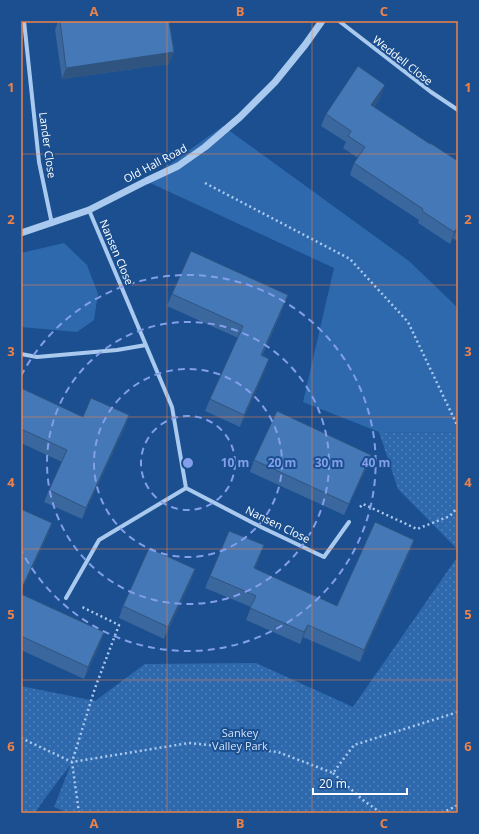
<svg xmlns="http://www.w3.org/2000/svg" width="479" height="834" font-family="'Open Sans',sans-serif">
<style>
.green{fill:#2e69ad}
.park{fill:url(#park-dots)}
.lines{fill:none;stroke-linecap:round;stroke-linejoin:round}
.path{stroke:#a9c9ee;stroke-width:2.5;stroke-dasharray:2 3;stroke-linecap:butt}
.minor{stroke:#a9c9ee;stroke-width:4}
.tertiary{stroke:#a9c9ee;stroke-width:7}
.wall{fill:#3a679d}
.shaded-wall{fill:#305480}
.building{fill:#4478b7;stroke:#305480}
.grid{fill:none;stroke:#ee8249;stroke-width:1;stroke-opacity:0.55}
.ring{fill:none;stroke:#839eea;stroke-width:2;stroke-dasharray:7 5}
.labels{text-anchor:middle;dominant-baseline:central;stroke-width:4;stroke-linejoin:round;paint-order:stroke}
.street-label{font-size:11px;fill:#fff;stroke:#1b4f8f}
.park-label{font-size:11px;fill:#cfe3fa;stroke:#1b4f8f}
.centre{fill:#839eea;stroke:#1b4f8f;stroke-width:2}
.ring-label{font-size:12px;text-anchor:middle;font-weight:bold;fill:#839eea;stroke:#1b4f8f;stroke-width:4;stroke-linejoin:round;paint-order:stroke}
.neatline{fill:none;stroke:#ee8249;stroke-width:1.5}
.grid-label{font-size:13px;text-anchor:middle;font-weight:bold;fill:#ee8249}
</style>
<defs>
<pattern id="park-dots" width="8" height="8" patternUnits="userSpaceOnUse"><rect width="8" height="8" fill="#2e69ad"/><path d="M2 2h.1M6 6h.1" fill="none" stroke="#4d80b9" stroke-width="1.8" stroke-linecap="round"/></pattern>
</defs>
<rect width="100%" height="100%" fill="#1b4f8f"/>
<path class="green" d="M223,126L409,261L458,308V433L379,432L303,402L334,268L146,181Z
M64,243L87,265L98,294L94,320L77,332L21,327V253Z"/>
<path class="park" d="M379,432L458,433V550L398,489Z
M458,556V813H68L54,807L71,764L43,801L35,813H21V686L95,701L145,664L256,663L353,707Z"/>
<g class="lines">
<path class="path" d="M205,183L350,259L408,322L458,427
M360,507L363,504L417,529L450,516L458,507
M21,738L72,762L189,743L278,752L333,773L354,745L458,712
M333,773L363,800L381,813
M79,813L72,762L95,688L119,625L82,607
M442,813L458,805"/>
<path class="minor" d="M24,21L39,162L52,224
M339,21L431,92L458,110
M89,210L172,407L186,488L261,527L324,557L349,522
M21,354L37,357L117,350L146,345
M66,598L99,540L186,488"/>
<path class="tertiary" d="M21,233L89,210L146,181L178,166L205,147L240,117L275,82L305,45L322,21"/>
</g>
<path class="wall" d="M58,21H169L174,52L169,64L62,79L55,30Z
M381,96L374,107L430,144L458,161V242L453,238L450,244L418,223L419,220L350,175L354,163L358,158L343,148L346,142L321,126L326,114Z
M172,294L288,295L284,306L262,356L265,371L240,427L205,411L210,399L238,338L167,306Z
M21,388L83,417L129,415L125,427L82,519L44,502L49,490L62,462L21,443Z
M371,455L367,467L344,515L250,472L254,460Z
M414,540L410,552L360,662L303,637L300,644L246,620L251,607L205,588L210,576L264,545L255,569L337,606Z
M195,569L191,581L164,639L119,618L123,606Z
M21,594L104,632L100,644L84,679L21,650Z"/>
<path class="shaded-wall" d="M452,21H458V22L451,24Z
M174,52L169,64L62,79L66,68Z
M385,85L381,96L367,117L371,105Z
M458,227L453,238L450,244L454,232Z
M288,295L284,306L256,367L261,355Z
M269,359L265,371L240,427L244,415Z
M129,415L125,427L82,519L86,508Z
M371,455L367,467L344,515L349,504Z
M52,523L48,535L21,593V590Z
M414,540L410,552L360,662L364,650Z
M264,545L260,557L250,580L254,568Z
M195,569L191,581L164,639L168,627Z
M308,625L303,637L300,644L304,632Z
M104,632L100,644L84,679L88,667Z"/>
<path class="building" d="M60,21H169L174,52L66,68Z
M358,66L385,85L371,105L430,144V143L458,161V227L454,232L422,211L423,209L354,163L365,147L348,136L351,131L326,114Z
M191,251L288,295L261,355L269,359L244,415L210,399L243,326L172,294Z
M21,388L83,417L91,398L129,415L86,508L49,490L67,450L21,429Z
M277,411L371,455L349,504L254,460Z
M21,509L52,523L21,590Z
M375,522L414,540L364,650L308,625L304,632L250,608L256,596L210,576L229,531L264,545L254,568L337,606Z
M149,548L195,569L168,627L123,606Z
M21,594L104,632L88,667L21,636Z"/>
<path class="grid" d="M167,21V813M312,21V813M21,154H458M21,285H458M21,417H458M21,549H458M21,680H458"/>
<g class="ring">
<circle cx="188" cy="463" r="47"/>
<circle cx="188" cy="463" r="94"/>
<circle cx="188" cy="463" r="141"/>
<path d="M21 376A188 188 0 1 1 21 550"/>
</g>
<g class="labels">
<g class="street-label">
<text transform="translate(403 60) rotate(38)">Weddell Close</text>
<text transform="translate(48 145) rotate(82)">Lander Close</text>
<text transform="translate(155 163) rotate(-28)">Old Hall Road</text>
<text transform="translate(117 252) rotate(67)">Nansen Close</text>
<text transform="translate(278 524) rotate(26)">Nansen Close</text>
</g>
<g class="park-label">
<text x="240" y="732">Sankey<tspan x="240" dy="13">Valley Park</tspan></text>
</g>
</g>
<circle cx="188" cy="463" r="6" class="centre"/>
<g class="ring-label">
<text x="235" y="467">10 m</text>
<text x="282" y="467">20 m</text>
<text x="329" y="467">30 m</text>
<text x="376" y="467">40 m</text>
</g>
<rect width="479" height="834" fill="none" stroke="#1b4f8f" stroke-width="44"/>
<path d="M313 788v6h94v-6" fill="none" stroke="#ffffff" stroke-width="2"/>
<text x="319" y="788" font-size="12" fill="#ffffff" stroke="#1b4f8f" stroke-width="3" paint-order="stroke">20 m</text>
<rect x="22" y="22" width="435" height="790" class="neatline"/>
<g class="grid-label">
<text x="94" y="16">A</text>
<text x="240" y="16">B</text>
<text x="384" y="16">C</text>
<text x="11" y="92">1</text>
<text x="468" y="92">1</text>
<text x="11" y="224">2</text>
<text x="468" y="224">2</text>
<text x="11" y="356">3</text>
<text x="468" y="356">3</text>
<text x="11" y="487">4</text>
<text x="468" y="487">4</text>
<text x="11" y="619">5</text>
<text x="468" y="619">5</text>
<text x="11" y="751">6</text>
<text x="468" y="751">6</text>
<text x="94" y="828">A</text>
<text x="240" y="828">B</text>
<text x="384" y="828">C</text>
</g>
</svg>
